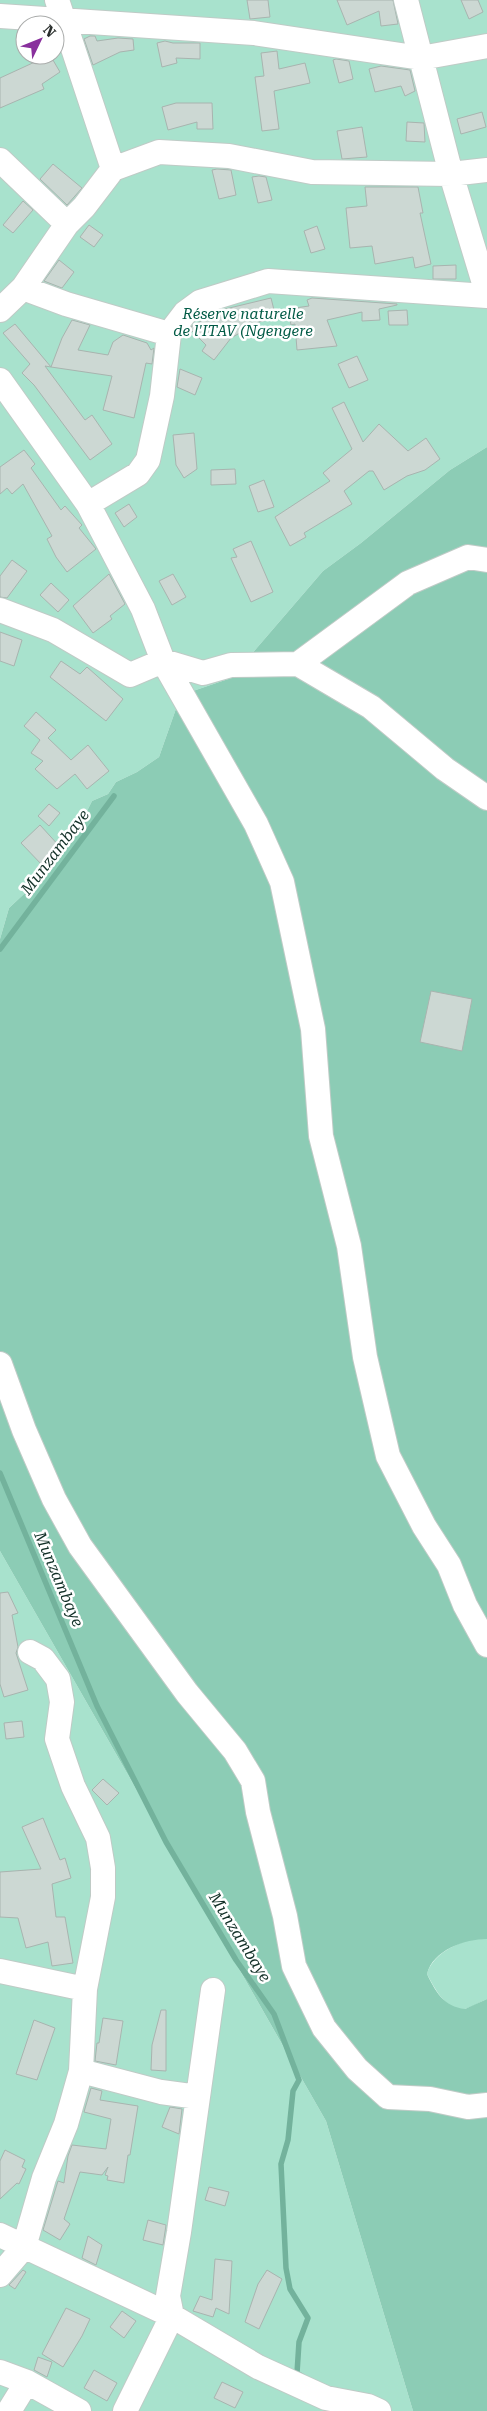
<svg xmlns="http://www.w3.org/2000/svg" width="487" height="2411" font-family="'Roboto Serif',serif">
<style>
.green{fill:#a8e2cd;fill-rule:evenodd}
.forest{fill:#8cccb5}
.lines{fill:none;stroke-linecap:round;stroke-linejoin:round}
.stream{stroke:#73b29c;stroke-width:5.5}
.building{fill:#ccd8d3;stroke:#a8b4af}
.minor-casing{stroke:#bfcbc6;stroke-width:26}
.minor{stroke:#fff;stroke-width:24}
.labels{text-anchor:middle;dominant-baseline:central;stroke-width:5;stroke-linejoin:round;paint-order:stroke}
.park-label{font-size:15px;font-style:italic;fill:#015a45;stroke:#fff}
.water-label{font-size:16px;font-style:italic;fill:#112f26;stroke:#fff}
</style>
<rect width="100%" height="100%" fill="#eefbf6"/>
<path class="green" d="M0,0H487V447L450,470L361,543L323,571L231,678L193,691L178,703L159,757L137,772L116,782L108,794L92,801L83,819L63,840L39,880L9,908L0,939ZM25,25H55V55H25Z
M0,1551L326,2121L413,2411H0Z
M475,1939H487V1999C480,2002 472,2007 465,2009C446,2012 434,1987 427,1974C432,1955 457,1942 475,1939Z"/>
<path class="forest" d="M487,447V1939C465,1939 433,1950 427,1974C435,1991 444,2007 465,2009L487,1999V2411H413L326,2121L0,1551V939L9,908L39,880L63,840L83,819L92,801L108,794L116,782L137,772L159,757L178,703L193,691L231,678L323,571L361,543L450,470Z"/>
<g class="lines">
<path class="stream" d="M0,949L114,796
M0,1473L97,1706L166,1842L236,1960L274,2014L299,2080L293,2091L288,2140L281,2164L286,2268L290,2289L308,2318L299,2342L297,2373L302,2376"/>
</g>
<path class="building" d="M247,0H268L270,17L250,19Z
M337,0H393L398,24L381,26L379,11L347,25Z
M461,0H478L483,12L469,19Z
M90,36H95L97,41L118,38L133,39L134,50L120,52L93,65L84,39Z
M165,41L173,43H200V59L176,58L177,63L162,67L157,43Z
M277,51L279,69L305,63L310,83L274,91L279,129L262,131L255,77L264,76L261,53Z
M50,55L60,72L42,84L44,89L0,108V78Z
M336,59L349,61L353,79L339,83L333,60Z
M381,66L410,70L415,91L405,96L401,86L375,92L369,69Z
M176,103H212L213,129H197V122L168,130L162,107Z
M482,112L486,127L461,134L457,119Z
M407,122L424,123L425,142L406,141Z
M362,127L367,157L342,159L337,131Z
M53,164L82,188L67,205L40,179Z
M217,169L231,170L236,195L219,199L212,170Z
M259,176L266,177L272,200L258,203L252,177Z
M365,187H418L423,213H420L431,264L415,268L413,257L375,264L372,246L350,248L346,208L367,206Z
M23,201L33,210L13,233L3,225Z
M89,225L103,235L94,247L80,237Z
M317,226L325,249L311,253L304,231Z
M59,260L74,272L62,288L44,281Z
M456,265V279H433V266Z
M271,298L276,318L259,322L231,338L214,360L202,351L206,345L190,329L192,326L221,310Z
M312,298L397,304V305L379,309L380,320L362,321V312L327,320L337,346L297,350L295,324L291,325L288,309L309,306L307,300Z
M407,310L408,325H389L388,311Z
M72,320L90,325L78,350L108,355L113,342L123,335L147,343L151,350L154,348L152,364L146,363L134,418L103,410L112,376L51,367L62,338Z
M15,324L51,367L45,366L85,420L92,415L112,444L90,460L34,385L22,373L30,364L3,333Z
M357,356L368,380L349,388L338,364Z
M180,369L202,378L195,395L177,387Z
M344,402L363,442L379,424L408,451L426,438L440,459L425,470L407,476L384,490L373,471H369L344,491L352,504L304,533L306,537L290,546L275,517L330,481L323,473L352,449L332,408Z
M194,433L197,469L184,478L176,465L173,435Z
M24,450L35,464L31,468L61,510L65,506L82,525L79,528L96,549L67,572L56,557L47,539L52,536L23,484L12,494L7,488L0,494V467Z
M235,469L236,484L211,485V470Z
M264,480L274,507L258,512L249,486Z
M129,504L137,517L124,527L115,513Z
M251,541L273,592L251,602L231,558L237,557L233,549Z
M12,560L27,571L7,598L0,597V576Z
M109,574L125,604L110,616L112,619L93,633L73,606Z
M173,574L186,597L172,605L159,581Z
M51,583L69,600L58,612L40,595Z
M0,632L22,640L14,666L0,661Z
M61,661L80,674L87,667L123,699L106,721L50,677Z
M36,712L56,730L48,738L71,760L88,745L109,771L87,789L75,774L57,789L35,769L43,761L31,753L40,740L24,726Z
M49,804L60,813L49,826L38,816Z
M40,825L61,848L43,866L21,843Z
M431,991L472,999L462,1051L420,1042Z
M8,1592L18,1613L12,1615L18,1647L16,1653L28,1690L4,1697L0,1684V1593Z
M22,1721L24,1737L6,1739L4,1723Z
M103,1779L119,1793L107,1805L92,1790Z
M43,1818L60,1860L65,1858L71,1878L52,1884L56,1917H65L73,1963L52,1966L48,1942L26,1948L18,1918L0,1917V1872L41,1869L22,1827Z
M161,2010H166V2071L151,2070L152,2045Z
M103,2018L123,2021L116,2065L95,2061L97,2043H99Z
M34,2020L55,2028L37,2080L16,2074Z
M91,2088L102,2091L100,2100L138,2106L130,2155H128L124,2183L107,2180L108,2176L105,2175L108,2167L102,2175L80,2172L64,2219L70,2224L60,2240L43,2230L58,2181L64,2183L68,2156L72,2145L106,2149L111,2119L84,2112Z
M170,2107L182,2109L179,2134L162,2127Z
M5,2150L25,2160L22,2167L26,2169L19,2184L17,2183L0,2199V2161Z
M209,2187L229,2192L225,2206L205,2200Z
M148,2220L166,2225L163,2245L143,2240Z
M88,2236L102,2245L96,2265L82,2258Z
M215,2259L232,2261L229,2314L216,2308L213,2317L193,2311L200,2296L212,2300Z
M23,2270L26,2272L15,2289L9,2285Z
M267,2270L282,2279L259,2329L245,2322L258,2284Z
M66,2308L90,2319L82,2336L63,2367L42,2354Z
M122,2311L136,2321L124,2338L110,2327Z
M38,2357L52,2362L47,2377L34,2370Z
M94,2370L117,2383L107,2401L84,2388Z
M222,2382L243,2392L235,2408L214,2398Z"/>
<g class="lines">
<defs>
<path id="minor" d="M57,0L113,169
M406,0L451,174L487,293
M0,16L254,33L421,58L487,46
M0,160L67,224
M23,288L66,304L169,334
M0,310L23,288L67,224L84,207L113,169L159,152L229,156L312,172L451,174L487,170
M0,380L88,504L143,609L163,661L256,824L282,882L313,1029L321,1136L349,1246L365,1357L388,1456L424,1526L449,1565L465,1605L487,1645
M88,504L138,474L148,460L162,396L169,334L185,313L200,302L268,281L487,296
M0,610L53,630L130,675L163,661L203,673L231,665L298,664L371,707L445,769L487,798
M298,664L408,583L468,557L487,560
M0,1364L24,1430L54,1499L80,1546L187,1693L235,1751L253,1781L258,1812L285,1916L294,1966L324,2028L357,2069L388,2097L430,2099L468,2107L487,2105
M0,1971L85,1989
M81,2071L161,2092L198,2097
M0,2235L172,2316L258,2367L326,2398L368,2406L379,2411
M0,2275L24,2247L44,2178L66,2124L81,2071L85,1989L103,1897V1868L98,1838L73,1786L57,1739L62,1702L58,1679L43,1659L30,1652
M0,2372L27,2382L79,2411
M9,2411L27,2382
M125,2411L172,2316L168,2296L179,2232L213,1990"/>
</defs>
<use href="#minor" class="minor-casing"/>
<use href="#minor" class="minor"/>
</g>
<g class="labels">
<g class="park-label">
<text x="243" y="314">Réserve naturelle<tspan x="243" dy="17">de l'ITAV (Ngengere</tspan></text>
</g>
<g class="water-label">
<text transform="translate(55 852) rotate(-53)">Munzambaye</text>
<text transform="translate(59 1579) rotate(67)">Munzambaye</text>
<text transform="translate(240 1937) rotate(58)">Munzambaye</text>
</g>
</g>
<g transform="translate(40 40) rotate(47)"><circle r="24" fill="#ffffff" stroke="#aaacab"/>
<path d="M0-4L9 19L0 12L-9 19Z" fill="#89309d"/>
<text y="-8" font-size="14" font-weight="bold" text-anchor="middle" fill="#2a2f2d">N</text>
</g>
</svg>
